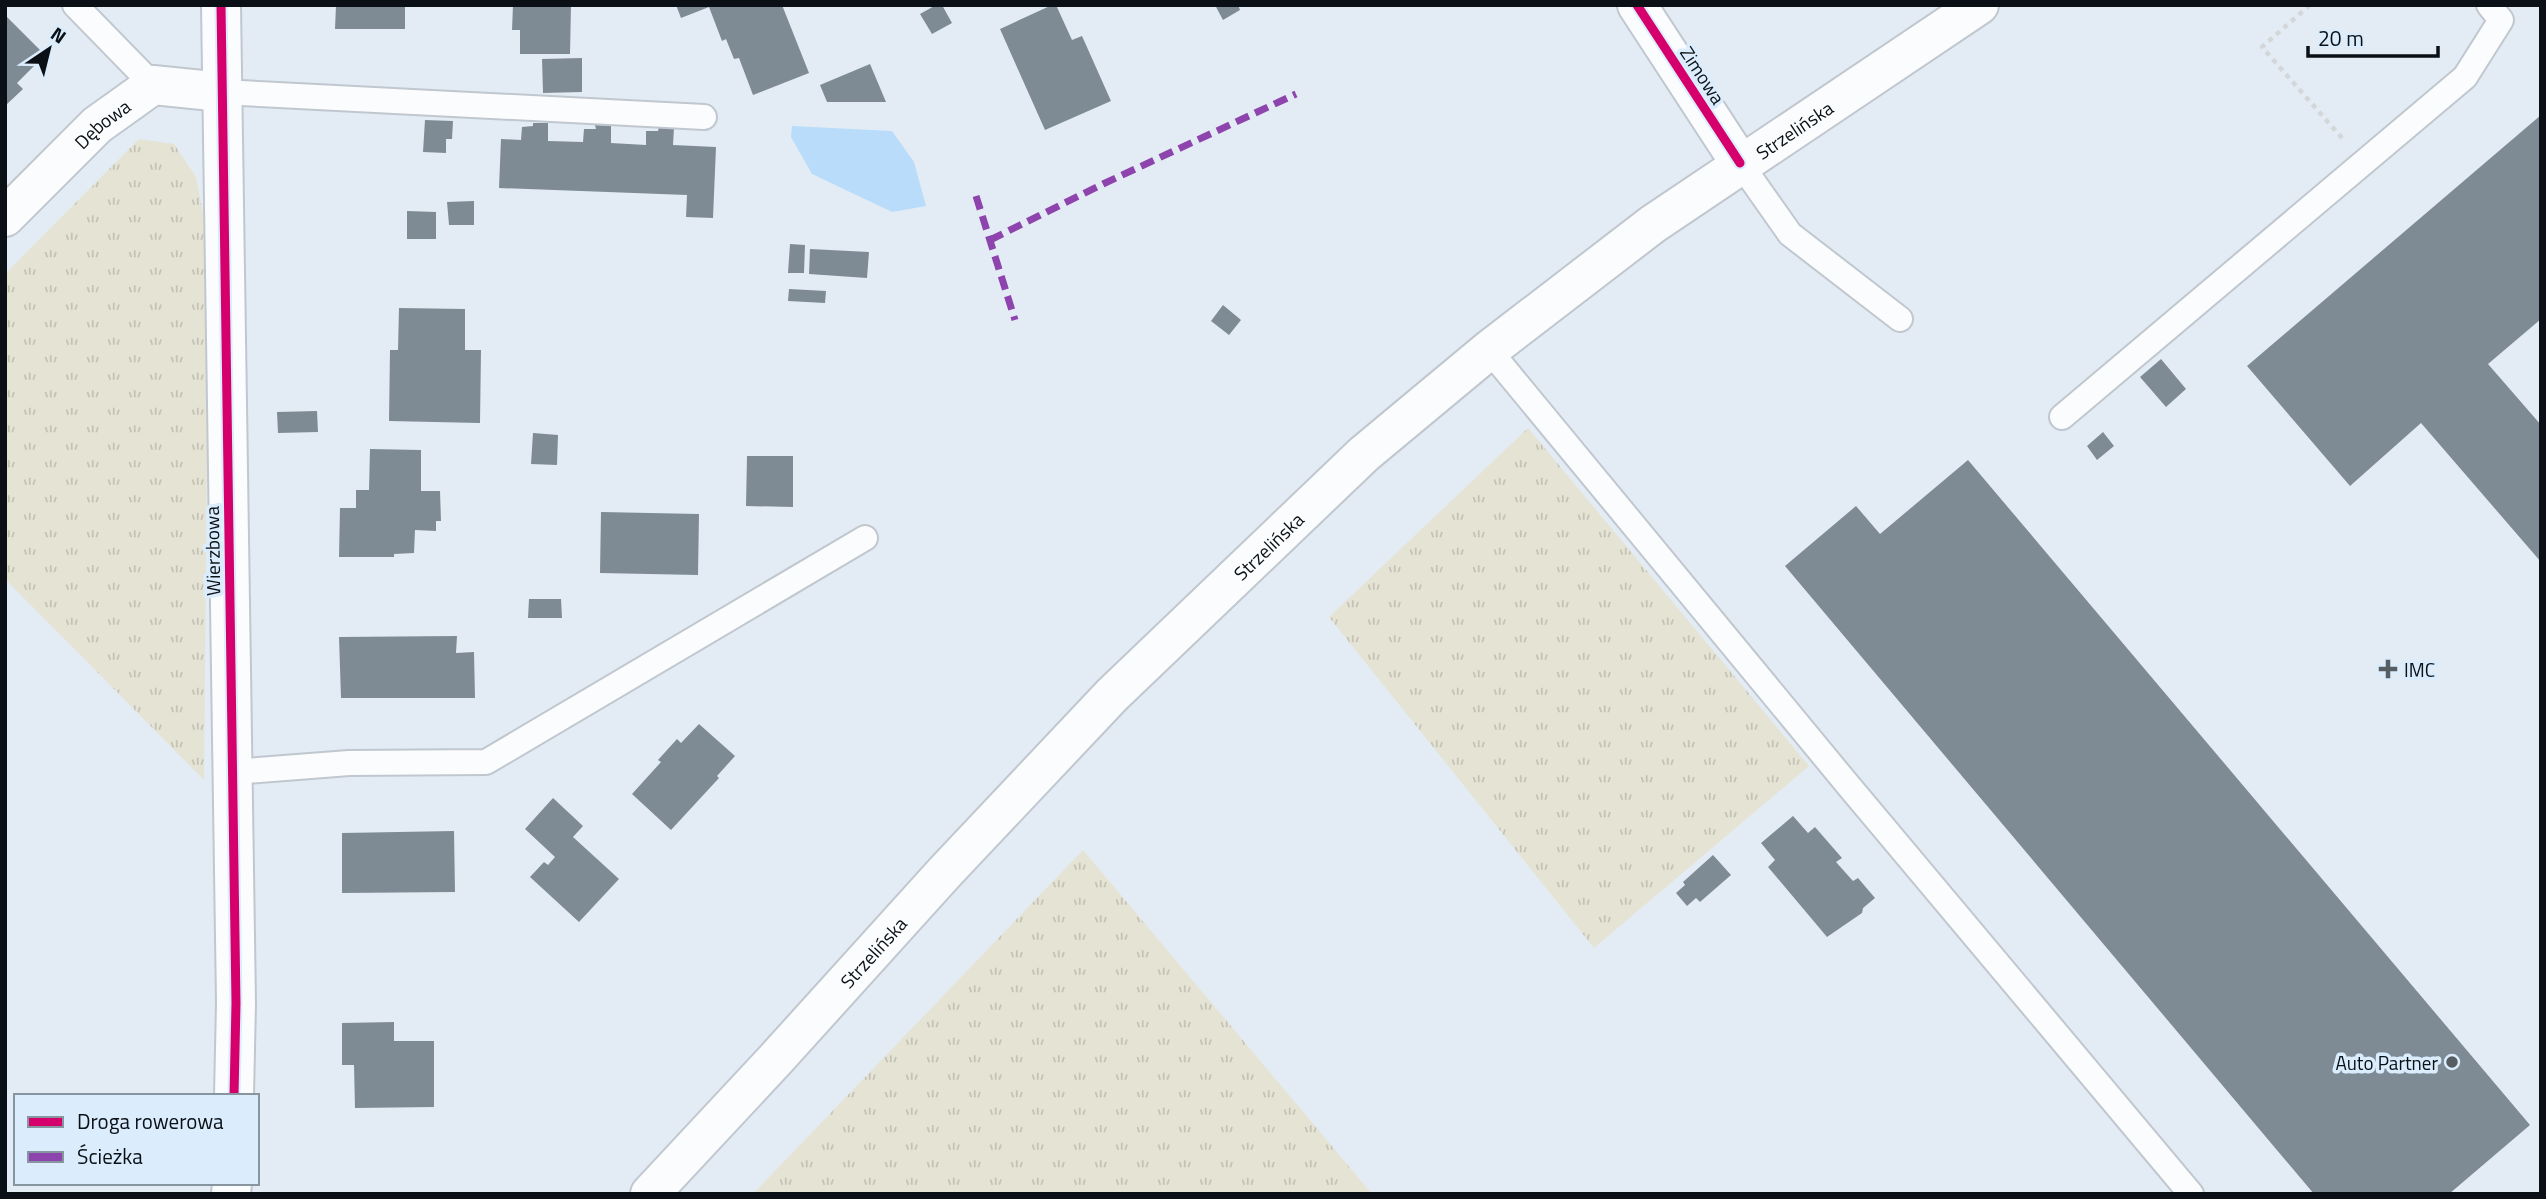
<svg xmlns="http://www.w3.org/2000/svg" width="2546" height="1199" font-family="'Titillium Web',sans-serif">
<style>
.grass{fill:url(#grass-tufts)}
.water{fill:#b9dcfa}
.building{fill:#7e8b95}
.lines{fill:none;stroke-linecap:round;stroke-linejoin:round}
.service-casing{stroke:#c0c7ce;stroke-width:28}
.minor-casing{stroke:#c0c7ce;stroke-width:42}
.secondary-casing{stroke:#c0c7ce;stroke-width:42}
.path{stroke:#d4d7d9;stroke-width:4.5;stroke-dasharray:5 5;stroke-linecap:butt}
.service{stroke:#fbfcfd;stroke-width:24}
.minor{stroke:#fbfcfd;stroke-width:38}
.secondary{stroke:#fbfcfd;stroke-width:38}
.quiet{stroke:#8e44ad;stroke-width:7;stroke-dasharray:14 7;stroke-linecap:butt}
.cycleway-casing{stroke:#dbedfc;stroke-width:13}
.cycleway{stroke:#d6006c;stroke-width:9}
.poi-dot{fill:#565d63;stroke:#dbedfc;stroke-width:2.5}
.labels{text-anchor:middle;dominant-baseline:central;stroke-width:7;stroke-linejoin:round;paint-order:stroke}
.street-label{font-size:19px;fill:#0a1015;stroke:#dbedfc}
.poi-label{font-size:19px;fill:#0a1015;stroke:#dbedfc;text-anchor:start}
</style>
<defs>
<pattern id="grass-tufts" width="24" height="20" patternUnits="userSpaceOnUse" patternTransform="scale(1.75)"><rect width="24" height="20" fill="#e5e3d4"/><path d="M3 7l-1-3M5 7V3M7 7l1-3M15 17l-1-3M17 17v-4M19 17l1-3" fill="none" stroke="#c3c2b5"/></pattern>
</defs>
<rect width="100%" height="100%" fill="#e3ecf4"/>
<path class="grass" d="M139,139L174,144L196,177L209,244L204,780L5,579V274Z
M1528,428L1809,766L1594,948L1329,617Z
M1083,850L1372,1194H753Z"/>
<path class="water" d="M792,126L892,131L914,162L926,206L892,212L812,174L791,137Z"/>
<path class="building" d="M336,5H405V29H335Z
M513,5H571L570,54H520V30H512Z
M676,5H782L809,73L753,95L739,58L734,59L726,39L722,41L709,7L681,18Z
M936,5H942L952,23L932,34L920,14Z
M1052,5H1056L1072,40L1082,36L1111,101L1045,130L1000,29Z
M1215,5H1238L1240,10L1223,20Z
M5,15L45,55L17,83L23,89L5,106Z
M582,58V92L543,93L542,59Z
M870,64L886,102H827L820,85Z
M2541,115V319L2488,364L2541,425V562L2421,423L2350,486L2247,366Z
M425,120L453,121L452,139H446V153L423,152Z
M533,123H548V141L583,142L584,129H596L595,125L611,126V143L646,145V131H658L659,127L674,128L673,145L716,147L713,218L686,217L687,195L499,188L501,139L521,140L522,127L533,126Z
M474,201V225H449L447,202Z
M407,211L436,212V239H407Z
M790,244L805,245L804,273H788Z
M810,249L869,252L867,278L809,274Z
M789,289L826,291L825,303L788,301Z
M1223,305L1241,320L1229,335L1211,321Z
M399,308L465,309V350H481L480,423L389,421L390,350H398Z
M2161,359L2186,389L2166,407L2140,377Z
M317,411L318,432L278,433L277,412Z
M2103,432L2114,446L2097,460L2087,446Z
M533,433L558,435L557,465L531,464Z
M370,449L421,450V491H440L441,521H436V531L415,530L414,553L394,554V557H339L340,508H356V490H369Z
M747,456H793V507L746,506Z
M1968,460L2530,1125L2449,1194H2314L1785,566L1856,506L1880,534Z
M601,512L699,514L698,575L600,573Z
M529,599H561L562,618H528Z
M457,636L456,653L474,652L475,698H341L339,637Z
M699,724L735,756L717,776L719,778L671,830L632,794L661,762L658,760L677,739L681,743Z
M553,798L583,826L573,837L619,879L579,922L530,877L544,862L548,865L555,857L525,829Z
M1793,816L1808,833L1815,827L1842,858L1836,862L1853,881L1858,878L1875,898L1863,908L1862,913L1827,937L1768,867L1775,860L1761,843Z
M454,831L455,892L342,893V833Z
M1713,855L1731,875L1700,902L1696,898L1687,906L1676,893L1685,885L1683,882Z
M394,1022V1041H434V1107L355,1108L354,1065H342V1023Z"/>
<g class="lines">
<defs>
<path id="service" d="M75,5L153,85
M222,92L704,117
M1740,163L1790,234L1900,319
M1489,350L1848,785L2191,1194
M2062,417L2465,77L2501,20L2489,5
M233,772L349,763L486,762L865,538"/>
<g id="minor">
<path d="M221,5L236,1003L234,1096"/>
<path d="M1637,5L1740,163"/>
<path id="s1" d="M5,217L97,125L153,85L222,92"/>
<path d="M231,1194L232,1183"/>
</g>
<g id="secondary">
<path id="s2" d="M650,1194L775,1060L945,872L1112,695L1364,454L1489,350L1653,224L1979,5"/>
</g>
</defs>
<use href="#service" class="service-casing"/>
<use href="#minor" class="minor-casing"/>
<use href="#secondary" class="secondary-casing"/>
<path class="path" d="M2310,5L2262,47L2342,138"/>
<use href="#service" class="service"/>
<use href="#minor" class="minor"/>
<use href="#secondary" class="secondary"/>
<path class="quiet" d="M976,196L1015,320
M990,240L1103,184L1296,94"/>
<defs>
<path id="cycleway" d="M221,5L236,1003L234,1096
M1637,5L1740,163"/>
</defs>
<use href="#cycleway" class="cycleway-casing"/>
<use href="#cycleway" class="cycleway"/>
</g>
<g class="poi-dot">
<path d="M2384.5 658.5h7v7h7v7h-7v7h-7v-7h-7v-7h7z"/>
<circle cx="2452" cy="1062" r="7"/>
</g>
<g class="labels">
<g class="street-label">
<text transform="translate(1703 75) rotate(57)">Zimowa</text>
<text stroke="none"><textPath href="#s1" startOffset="135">Dębowa</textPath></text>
<text stroke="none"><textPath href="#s2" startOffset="1568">Strzelińska</textPath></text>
<text stroke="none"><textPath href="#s2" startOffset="896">Strzelińska</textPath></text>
<text transform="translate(212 551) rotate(-91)">Wierzbowa</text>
<text stroke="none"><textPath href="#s2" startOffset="329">Strzelińska</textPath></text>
</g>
<g class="poi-label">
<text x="2404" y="669">IMC</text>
<text x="2438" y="1062" text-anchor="end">Auto Partner</text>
</g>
</g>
<rect width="2546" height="1199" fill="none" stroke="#0a1015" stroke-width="14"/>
<rect x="14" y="1094" width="245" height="91" fill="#dbedfc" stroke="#8795a0" stroke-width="2"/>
<rect x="28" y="1117" width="35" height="10" fill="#d6006c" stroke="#8795a0" stroke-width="2"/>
<text x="77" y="1129" font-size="21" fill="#0a1015">Droga rowerowa</text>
<rect x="28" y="1152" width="35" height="10" fill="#8e44ad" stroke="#8795a0" stroke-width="2"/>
<text x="77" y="1164" font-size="21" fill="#0a1015">Ścieżka</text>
<g transform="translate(49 49) rotate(35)" stroke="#dbedfc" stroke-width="5" paint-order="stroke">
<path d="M0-5L12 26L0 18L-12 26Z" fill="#0a1015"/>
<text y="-10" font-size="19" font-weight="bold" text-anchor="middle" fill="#0a1015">N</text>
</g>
<path d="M2308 46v10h130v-10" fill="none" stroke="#0a1015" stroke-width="3.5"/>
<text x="2318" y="46" font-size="21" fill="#0a1015" stroke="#dbedfc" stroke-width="5" paint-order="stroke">20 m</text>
</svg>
